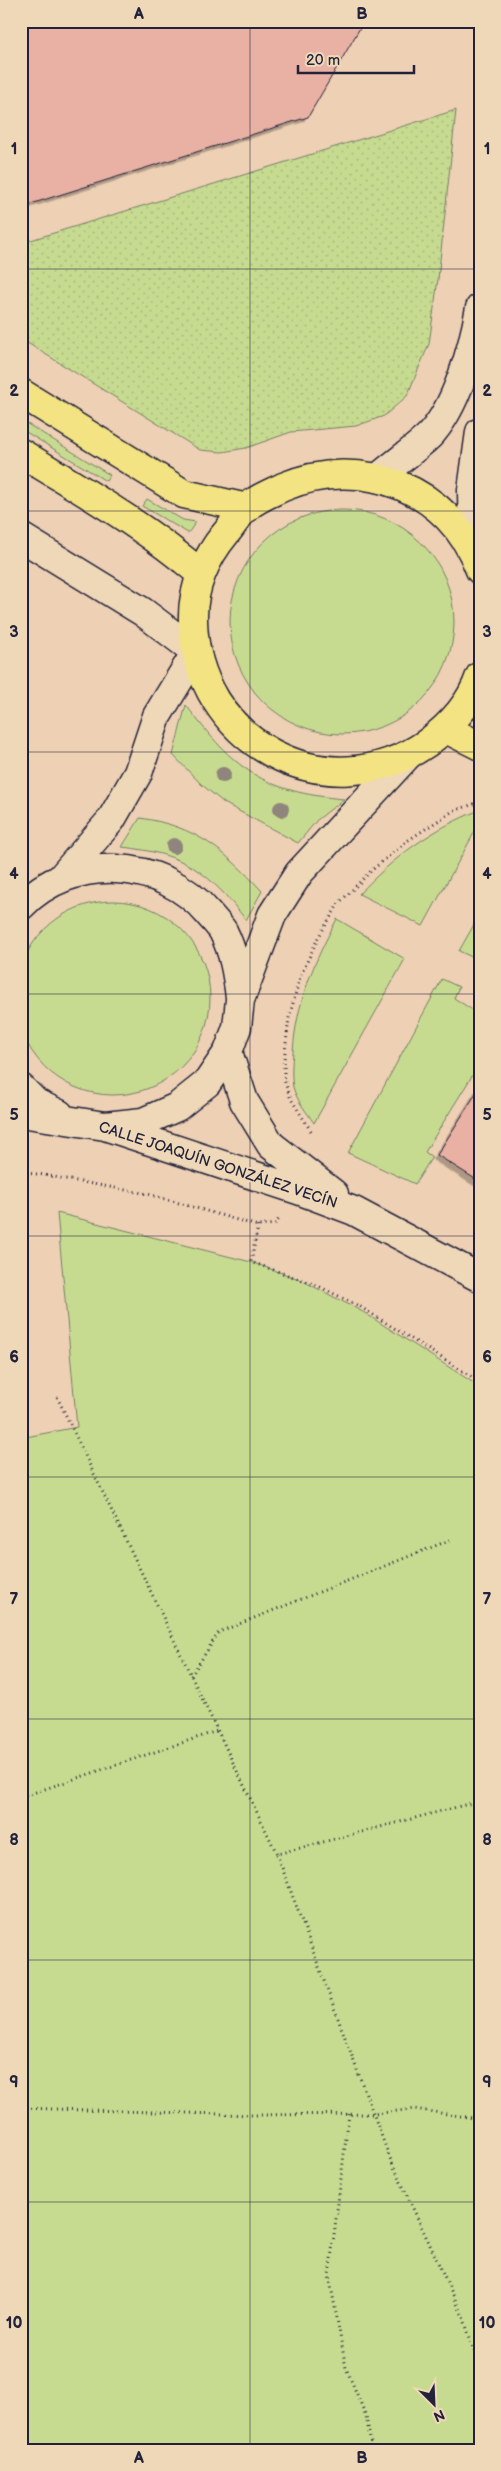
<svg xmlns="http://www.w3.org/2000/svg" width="501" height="2471" font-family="'Balsamiq Sans',sans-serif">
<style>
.grass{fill:#c7db90;stroke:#747e66}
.park{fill:url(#park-dots);stroke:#747e66}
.building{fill:#e9b0a4;stroke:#22223b;filter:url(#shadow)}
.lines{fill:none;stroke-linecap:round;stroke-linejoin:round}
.minor-casing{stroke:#22223b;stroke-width:31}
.major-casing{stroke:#22223b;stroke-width:31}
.path{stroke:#22223b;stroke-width:3;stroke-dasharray:1 4;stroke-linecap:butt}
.minor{stroke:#efd8b8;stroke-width:28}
.major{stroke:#f4e382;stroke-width:28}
.tree{fill:#90857b}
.grid{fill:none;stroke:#22223b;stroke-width:1;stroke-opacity:0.55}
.labels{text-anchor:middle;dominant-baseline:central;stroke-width:4;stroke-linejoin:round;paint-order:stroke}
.street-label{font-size:15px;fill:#22223b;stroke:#efd8b8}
.neatline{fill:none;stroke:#22223b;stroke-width:2}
.grid-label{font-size:16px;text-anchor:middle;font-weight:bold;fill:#22223b}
</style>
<defs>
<pattern id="park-dots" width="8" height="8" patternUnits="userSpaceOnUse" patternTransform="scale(1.25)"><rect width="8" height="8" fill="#c7db90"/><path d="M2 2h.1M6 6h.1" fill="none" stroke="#abbc7d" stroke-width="1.8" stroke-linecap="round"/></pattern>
<filter id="shadow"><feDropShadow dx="-4.5" dy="4.5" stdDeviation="0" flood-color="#0004"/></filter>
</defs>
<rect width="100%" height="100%" fill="#eed0b4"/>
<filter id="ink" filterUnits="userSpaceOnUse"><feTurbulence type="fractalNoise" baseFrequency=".02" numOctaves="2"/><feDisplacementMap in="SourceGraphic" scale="10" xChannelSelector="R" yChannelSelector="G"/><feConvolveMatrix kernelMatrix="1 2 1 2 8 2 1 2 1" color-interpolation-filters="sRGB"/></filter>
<g filter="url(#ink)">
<path class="grass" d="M21,420L110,475L106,481L21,429Z
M147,499L183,520L196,522L188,533L142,506Z
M230 622a112 112 0 1 1 224 0a112 112 0 1 1-224 0Z
M186,705C234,769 263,792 344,799L317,820L298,843L224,803L201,784L173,755Z
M480,810V822L423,926L359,894C394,857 433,828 480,810Z
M140,818C196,826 225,851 262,891L246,920C208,871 185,854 122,847Z
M16 998a97 97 0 1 1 194 0a97 97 0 1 1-194 0Z
M480,914V947L474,958L459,951Z
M337,919L405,959L314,1123C306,1111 297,1101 293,1087C291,1076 292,1063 293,1052C296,1003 314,962 337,919Z
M442,979L459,987L454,998L480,1015V1063L425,1152L432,1157L415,1184L348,1153Z
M57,1213L251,1262L299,1279L363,1312L480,1387V2450H21V1438L77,1427Z"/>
<path class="park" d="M456,110L438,279L429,344L407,396L384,416L356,426L291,432L246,448L222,452L200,450L21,339V243Z"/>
<path class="building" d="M28,21H364L308,117L21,207V23Z
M480,1087V1182L437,1155Z"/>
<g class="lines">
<defs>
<path id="minor" d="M378,478C394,464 413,451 429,436C457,407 473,347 480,308
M21,537L143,612L196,652L157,716L138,773L111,820L61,878
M473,551L472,490L480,432
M21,906C72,853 162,858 208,913C213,919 219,925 223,931C234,953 237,974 240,997
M228,1052L244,1101L271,1145L334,1194
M21,1088L36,1103L59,1114
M21,1113L105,1126L298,1190L354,1211L480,1278
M105,1126L143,1122L177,1107L207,1083L228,1052L237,1027L240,1000L272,915L299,873L407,756"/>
<path id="major" d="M21,393L184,494L247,508
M21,453C83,491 146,527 201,574
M480,570C451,488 361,454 283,487C271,493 257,498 247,507C239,514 233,525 226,533C206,557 192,588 193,620C195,742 326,813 427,743C450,726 471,703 480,676
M446,729L480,746"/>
</defs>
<use href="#minor" class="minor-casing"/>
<use href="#major" class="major-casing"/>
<path class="path" d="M311,1131L291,1099L284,1080V1060L289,1018L300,977L318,938L339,903L372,870L407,841L453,811L480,802
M21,1173L38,1174L148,1194L258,1226L275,1224L279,1219
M258,1226L251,1262L316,1285L359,1306L480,1382
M57,1397L277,1854L480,1801
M191,1676L219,1632L450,1540
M21,1797L217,1731
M277,1854L389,2156L464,2319L480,2369
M21,2108L254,2115L373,2114L414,2109L480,2119
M349,2114L329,2275L346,2368L366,2416L372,2450"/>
<use href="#minor" class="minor"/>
<use href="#major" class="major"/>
</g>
<g class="tree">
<circle cx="223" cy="775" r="8"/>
<circle cx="281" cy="809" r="8"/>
<circle cx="174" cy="846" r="8"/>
</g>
</g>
<path class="grid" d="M250,21V2450M21,269H480M21,511H480M21,752H480M21,994H480M21,1236H480M21,1477H480M21,1719H480M21,1960H480M21,2202H480"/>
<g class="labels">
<g class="street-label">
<text transform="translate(218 1165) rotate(18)">CALLE JOAQUÍN GONZÁLEZ VECÍN</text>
</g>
</g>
<rect width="501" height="2471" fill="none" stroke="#efd8b8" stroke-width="55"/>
<g transform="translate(434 2404) rotate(156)" stroke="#efd8b8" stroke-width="4" paint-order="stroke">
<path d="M0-4L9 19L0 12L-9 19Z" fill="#22223b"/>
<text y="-8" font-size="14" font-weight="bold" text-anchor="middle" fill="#22223b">N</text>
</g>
<path d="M298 65v8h116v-8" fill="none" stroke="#22223b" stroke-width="2.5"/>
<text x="306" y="65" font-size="15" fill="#22223b" stroke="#efd8b8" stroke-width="4" paint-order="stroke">20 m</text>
<rect x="28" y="28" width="446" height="2416" class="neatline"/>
<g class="grid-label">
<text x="139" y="19">A</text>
<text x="362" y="19">B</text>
<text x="14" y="154">1</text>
<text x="487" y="154">1</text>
<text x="14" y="396">2</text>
<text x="487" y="396">2</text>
<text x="14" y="637">3</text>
<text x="487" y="637">3</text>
<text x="14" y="879">4</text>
<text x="487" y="879">4</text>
<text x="14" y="1120">5</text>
<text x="487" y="1120">5</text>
<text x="14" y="1362">6</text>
<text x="487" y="1362">6</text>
<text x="14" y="1604">7</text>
<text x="487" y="1604">7</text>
<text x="14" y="1845">8</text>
<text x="487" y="1845">8</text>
<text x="14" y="2087">9</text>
<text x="487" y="2087">9</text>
<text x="14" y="2328">10</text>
<text x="487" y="2328">10</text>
<text x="139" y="2463">A</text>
<text x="362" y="2463">B</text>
</g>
</svg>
